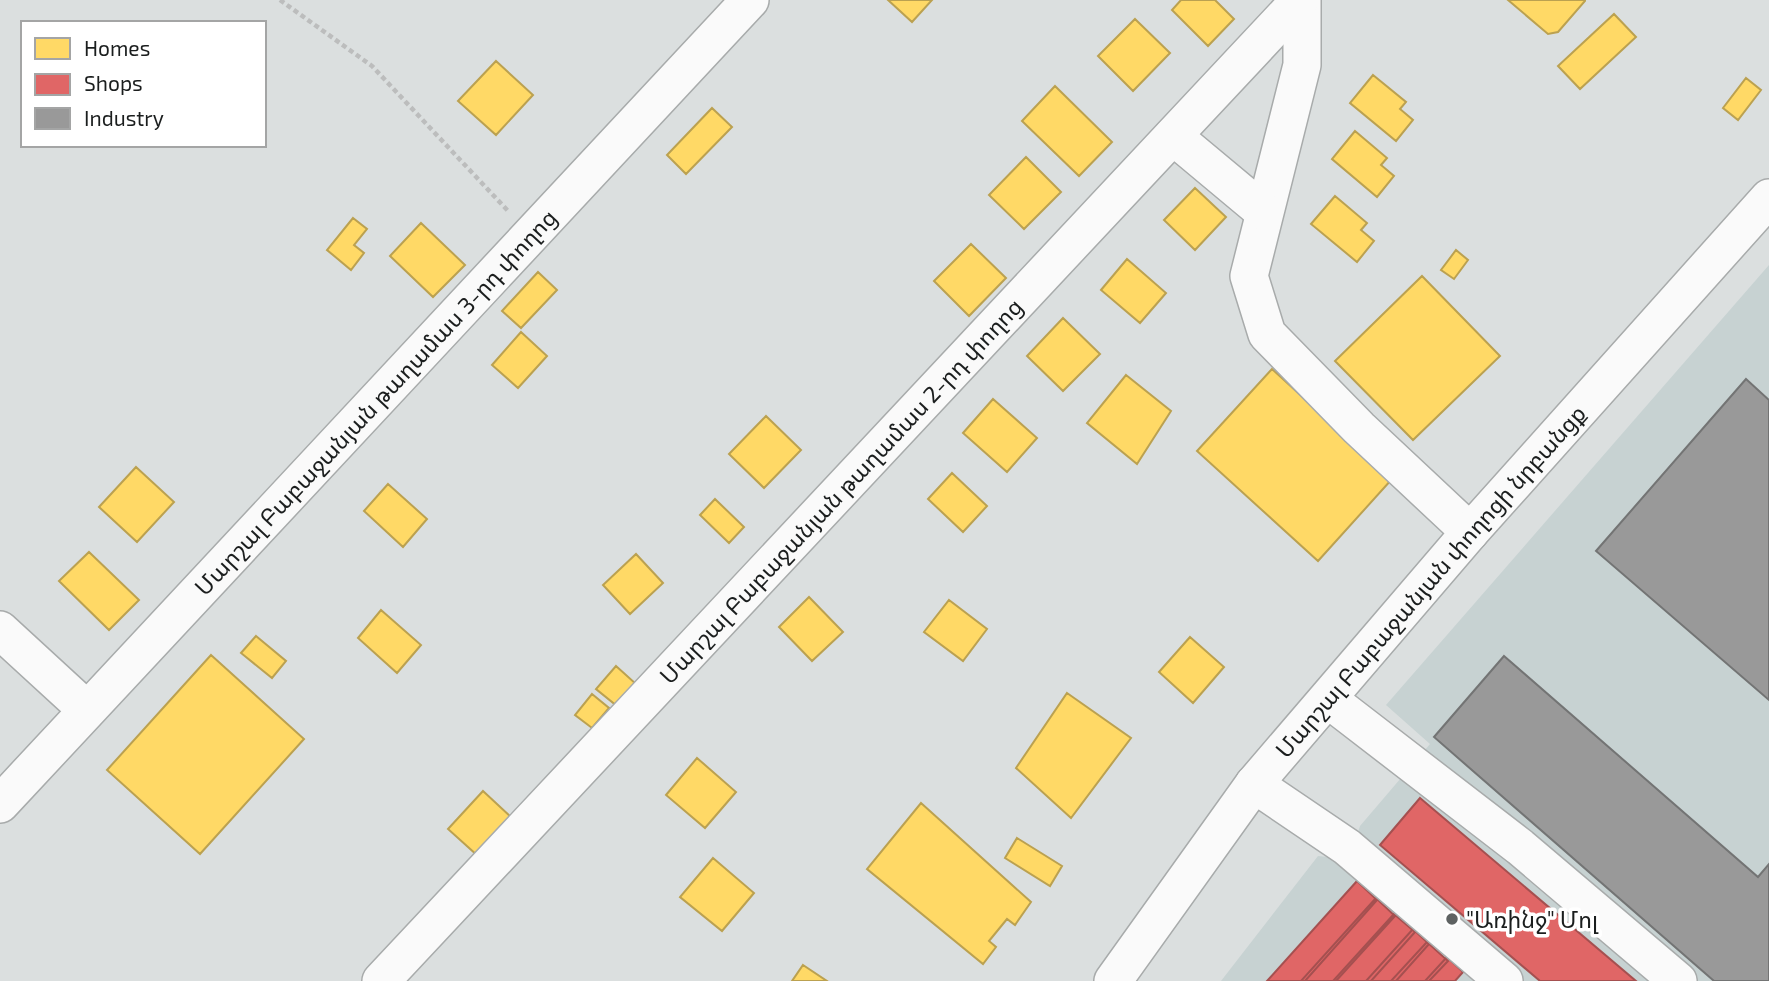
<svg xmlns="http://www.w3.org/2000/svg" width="1769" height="981" font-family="'Exo 2','Noto Sans Armenian',sans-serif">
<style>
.built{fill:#c7d2d2}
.homes{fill:#ffd966;stroke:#bba150;stroke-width:2}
.shops{fill:#e06666;stroke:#a55050;stroke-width:2}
.industry{fill:#999;stroke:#737474;stroke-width:2}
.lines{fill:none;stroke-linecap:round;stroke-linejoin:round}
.minor-casing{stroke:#a8abab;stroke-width:40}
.path{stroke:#bcbdbd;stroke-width:4.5;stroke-dasharray:5 3.5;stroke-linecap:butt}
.minor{stroke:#fafafa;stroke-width:37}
.poi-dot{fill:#5e6262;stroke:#fff;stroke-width:2.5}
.labels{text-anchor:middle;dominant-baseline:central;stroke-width:7;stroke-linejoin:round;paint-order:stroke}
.street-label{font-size:23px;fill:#1b1e1e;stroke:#fff}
.poi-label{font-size:23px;fill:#1b1e1e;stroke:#fff;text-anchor:start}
</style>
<rect width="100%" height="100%" fill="#dbdfdf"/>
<path class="built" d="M1769,265V981H1221L1318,856L1338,858L1356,838L1360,826L1430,744L1386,705Z"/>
<path class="homes" d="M888,0H932L912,22Z
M1181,0H1215L1234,19L1208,46L1172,10Z
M1508,0H1585V1L1558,32L1548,34Z
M1614,14L1636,37L1580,89L1558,66Z
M1135,19L1170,53L1133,91L1098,56Z
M496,61L533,95L496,135L458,101Z
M1373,75L1406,102L1400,109L1413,120L1396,141L1350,103Z
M1746,78L1761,90L1738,120L1723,108Z
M1055,86L1112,142L1079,176L1022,121Z
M712,108L732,127L686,174L667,155Z
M1355,131L1387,158L1381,165L1394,176L1377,197L1332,159Z
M1026,157L1061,192L1024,229L989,195Z
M1195,188L1226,217L1195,250L1164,220Z
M1335,196L1367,223L1361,230L1374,241L1357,262L1311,224Z
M353,218L367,229L354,245L364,253L351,270L327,250Z
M421,223L465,265L433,297L390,256Z
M971,244L1006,278L969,316L934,281Z
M1456,250L1468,260L1454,279L1441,270Z
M1127,259L1166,293L1140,323L1101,290Z
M538,272L557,290L521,328L502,311Z
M1422,276L1500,356L1413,440L1335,361Z
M1063,318L1100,354L1063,391L1027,356Z
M521,332L547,356L518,388L492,365Z
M1272,369L1392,479L1318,561L1197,451Z
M1126,375L1171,411L1137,464L1087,423Z
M993,399L1037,438L1007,472L963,433Z
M766,416L801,450L764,488L729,454Z
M136,467L174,502L137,542L99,507Z
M952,473L987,506L963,532L928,499Z
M388,484L427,519L403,547L364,511Z
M715,499L744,527L729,543L700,515Z
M89,552L139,600L109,630L59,581Z
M636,554L663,583L630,614L603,585Z
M809,597L843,632L812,661L779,627Z
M949,600L987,629L963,661L924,632Z
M381,610L421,645L397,673L358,638Z
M256,636L286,661L272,678L241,653Z
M1190,637L1224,667L1193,703L1159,672Z
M211,655L304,739L200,854L107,770Z
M616,666L636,684L617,706L596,689Z
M1067,693L1131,738L1071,818L1016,768Z
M592,694L609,708L592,728L575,715Z
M697,758L736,792L705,828L666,795Z
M483,791L512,818L478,856L448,829Z
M921,803L1031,902L1015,925L1007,919L989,941L996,947L983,964L867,869Z
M1017,838L1062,866L1050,886L1005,858Z
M713,858L754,893L722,931L680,897Z
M803,965L827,981H792Z"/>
<path class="shops" d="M1420,798L1636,981H1540L1380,845Z
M1357,881L1377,900L1305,981H1267Z
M1376,898L1395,916L1336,981H1301Z
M1394,914L1415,932L1371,981H1333Z
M1413,929L1429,944L1396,981H1366Z
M1427,942L1448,961L1429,981H1391Z
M1447,957L1463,972L1455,981H1425Z"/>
<path class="industry" d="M1746,379L1769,400V700L1596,551Z
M1504,656L1758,877L1769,864V981H1714L1434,737Z"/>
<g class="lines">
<defs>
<g id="minor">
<path d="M1302,0V65L1249,276L1267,334L1359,428L1470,532"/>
<path d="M1173,136L1264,212"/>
<path d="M0,630L87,710"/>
<path d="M1328,699L1520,847L1678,981"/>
<path d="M1254,784L1347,847L1504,981"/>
<path id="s1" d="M0,804L750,0"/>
<path id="s2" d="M381,981L1300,0"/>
<path id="s3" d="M1113,981L1254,784L1470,532L1769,198"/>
</g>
</defs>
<use href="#minor" class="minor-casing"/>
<path class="path" d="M280,0L372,66L509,212"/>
<use href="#minor" class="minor"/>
</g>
<circle class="poi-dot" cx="1452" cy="919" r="7"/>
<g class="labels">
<g class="street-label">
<text stroke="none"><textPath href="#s1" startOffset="550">Մարշալ Բաբաջանյան թաղամաս 3-րդ փողոց</textPath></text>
<text stroke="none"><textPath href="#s2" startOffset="672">Մարշալ Բաբաջանյան թաղամաս 2-րդ փողոց</textPath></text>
<text stroke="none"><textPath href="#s3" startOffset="511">Մարշալ Բաբաջանյան փողոցի նրբանցք</textPath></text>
</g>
<g class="poi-label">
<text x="1466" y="919">"Առինջ" Մոլ</text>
</g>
</g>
<rect x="21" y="21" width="245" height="126" fill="#ffffff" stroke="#a4a5a5" stroke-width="2"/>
<rect x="35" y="38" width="35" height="21" fill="#ffd966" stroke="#a4a5a5" stroke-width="2"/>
<text x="84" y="56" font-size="21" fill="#1b1e1e">Homes</text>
<rect x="35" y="74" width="35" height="21" fill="#e06666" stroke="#a4a5a5" stroke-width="2"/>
<text x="84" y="91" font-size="21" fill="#1b1e1e">Shops</text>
<rect x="35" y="108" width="35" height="21" fill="#999999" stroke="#a4a5a5" stroke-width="2"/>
<text x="84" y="126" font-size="21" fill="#1b1e1e">Industry</text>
</svg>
